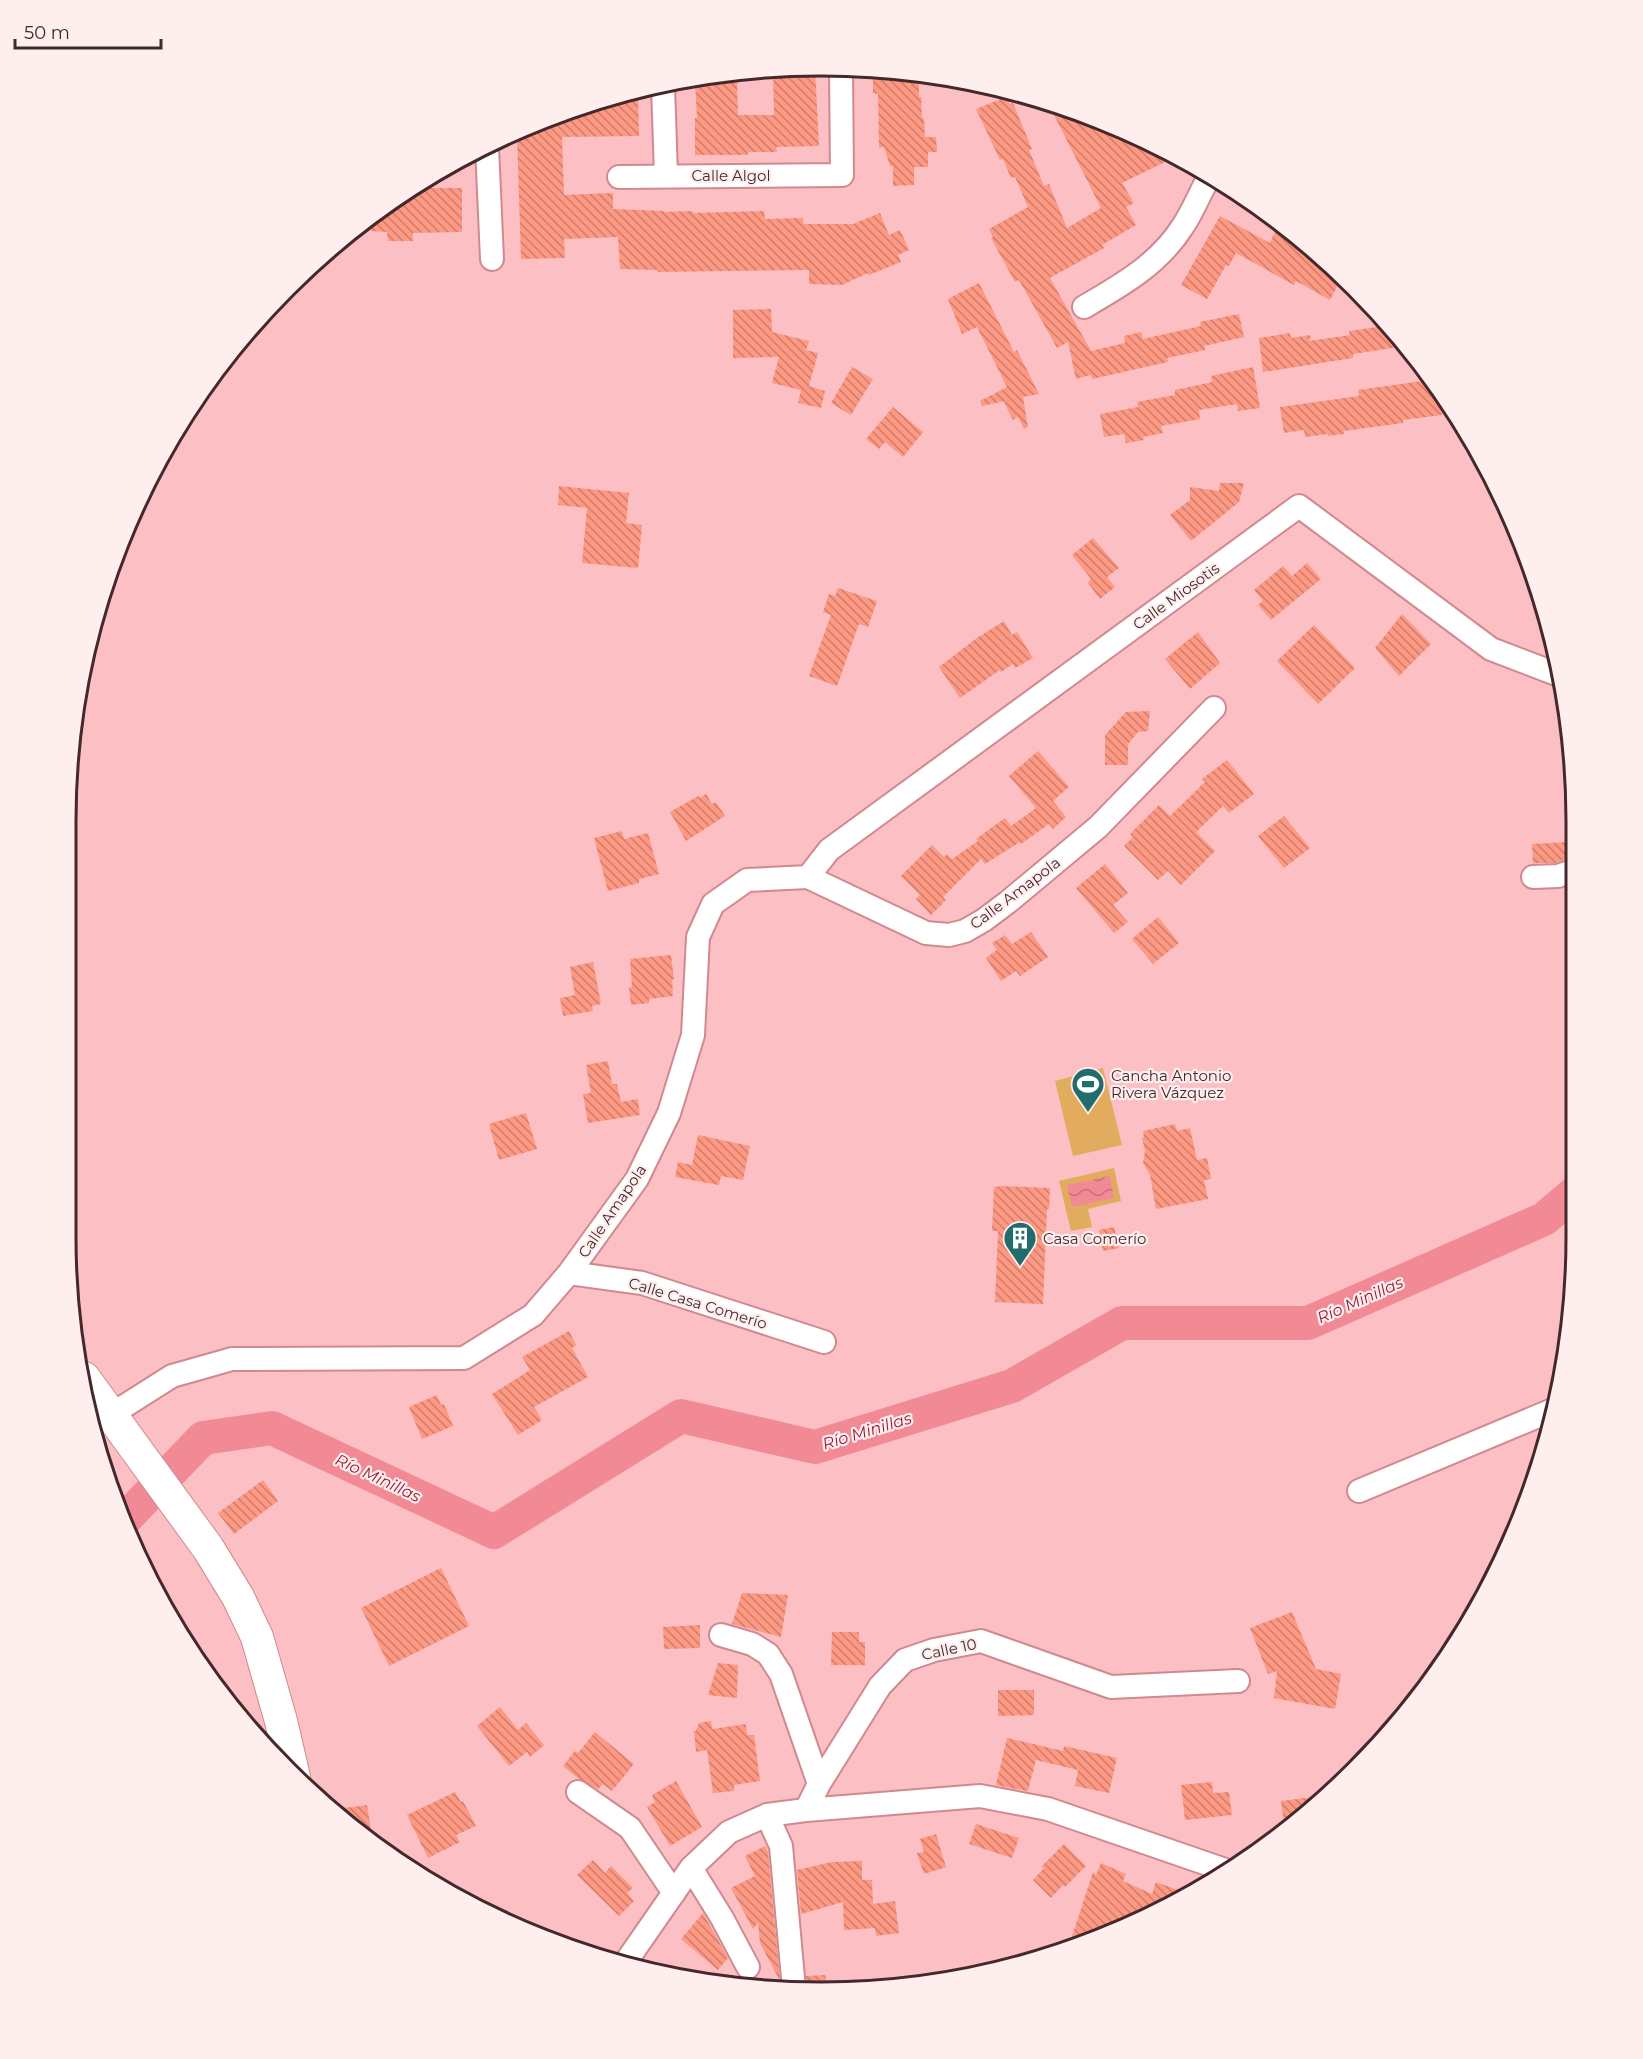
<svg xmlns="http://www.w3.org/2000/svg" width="1643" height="2059" font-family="Montserrat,sans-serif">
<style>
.green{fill:#e2ac5f}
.water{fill:url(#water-waves)}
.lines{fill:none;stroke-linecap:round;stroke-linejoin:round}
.river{stroke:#f18a95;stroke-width:34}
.building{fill:url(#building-back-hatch)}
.street-casing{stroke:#d0898f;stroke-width:26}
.secondary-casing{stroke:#d0898f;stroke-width:34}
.street{stroke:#fff;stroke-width:22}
.secondary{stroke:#fff;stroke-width:32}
.labels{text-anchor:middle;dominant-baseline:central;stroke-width:4.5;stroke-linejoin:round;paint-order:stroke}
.street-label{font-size:15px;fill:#45282b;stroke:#feeeee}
.poi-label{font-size:15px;fill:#45282b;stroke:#feeeee;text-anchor:start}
.water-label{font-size:16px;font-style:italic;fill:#951c38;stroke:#feeeee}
.rim{fill:none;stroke:#45282b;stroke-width:3}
</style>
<defs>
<pattern id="water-waves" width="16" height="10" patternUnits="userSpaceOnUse" patternTransform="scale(1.5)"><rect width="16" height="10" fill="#f18a95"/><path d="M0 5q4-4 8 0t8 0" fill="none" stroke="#c5717a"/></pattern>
<pattern id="building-back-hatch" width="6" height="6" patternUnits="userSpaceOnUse" patternTransform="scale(1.5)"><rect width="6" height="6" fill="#fd9982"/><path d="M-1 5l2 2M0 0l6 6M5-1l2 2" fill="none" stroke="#cf7d6b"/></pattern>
</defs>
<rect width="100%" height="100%" fill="#fcbfc3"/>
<path class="green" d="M1103,1068L1122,1145L1073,1156L1055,1081Z
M1114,1168L1121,1201L1088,1209L1092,1227L1071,1231L1059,1181Z"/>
<path class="water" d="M1110,1176L1114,1198L1072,1207L1067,1185Z"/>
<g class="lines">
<path class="river" d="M127,1517L203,1438L272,1428L494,1532L681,1416L815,1447L1012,1386L1122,1323H1308L1544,1219L1577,1191"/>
</g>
<path class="building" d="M873,68L919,76V97H921L922,118H924L925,137H936L937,152H928V167H914V185L893,186V166H890L884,147L879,148L878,94L873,93Z
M815,69L819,146L776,147L777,152H748V155H695V118H697L695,79L724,72V83L737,82L738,115H774L773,71Z
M638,92L639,136L562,137L564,195L613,193V209L664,211V212L693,211V213L764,211L765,219L803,218V224H853L880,213L889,235L900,230L909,250L898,255L901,262L869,275L868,273L842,285L809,284V270L658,272V270L620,269L618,237L564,239L565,258L521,259L517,134L579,106Z
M1006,97L1010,104L1013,103L1032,149L1029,150L1044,186L1049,184L1067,228L1101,208L1048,103L1156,144L1163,149L1169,160L1122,183L1134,203L1126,207L1136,225L1102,245L1104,248L1050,278L1091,351L1125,343L1124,336L1141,332L1143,339L1201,326L1200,322L1239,314L1244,337L1204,346L1205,350L1167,358L1168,362L1092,379L1091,375L1076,379L1068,342L1057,348L1019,280L1015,282L991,238L993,237L989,229L1028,207L1015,177L1011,178L1003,159L1000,160L976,109Z
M415,188H462V232L413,233V241H388L387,232L371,231L370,220Z
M1220,216L1270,243L1275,231L1311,251L1307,259L1341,279L1330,300L1296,281L1294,285L1236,253L1229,266L1226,265L1207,299L1181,285Z
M979,283L1014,352L1017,350L1039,394L1023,397L1028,427L1024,429L1018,417L1013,420L1004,402L1006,401L982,406L980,401L1007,387L977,327L962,334L948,299Z
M771,309L772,332L809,341L806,350L818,353L809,386L825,391L821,408L798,403L801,390L772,383L779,357L733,358V310Z
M1391,325L1405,346L1353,354V358L1263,372L1259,338L1290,333L1291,338L1311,335L1309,341L1350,335L1349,331Z
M852,367L873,379L851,415L831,403Z
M1253,367L1260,408L1238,411L1237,404L1199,410L1200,419L1161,426L1163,433L1143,437L1144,440L1126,443L1124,434L1104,437L1100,414L1138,407L1137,402L1175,395V390L1212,382L1211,376Z
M1430,380L1439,392L1442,415L1403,420V423L1344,431V434L1328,436V434L1305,437L1304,430L1284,433L1280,407L1359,396L1358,390Z
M893,407L923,432L903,457L885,442L879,449L866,439Z
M1220,483H1244L1239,502L1191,541L1170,515L1190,500V487L1219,491Z
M559,486L629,493L626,523L642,525L638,568L582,563L587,508L558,505Z
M1093,538L1119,568L1107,577L1115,587L1100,599L1088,583L1091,579L1072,555Z
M1307,563L1321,579L1271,620L1258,605L1263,601L1254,590L1283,566L1292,576Z
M838,588L877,601L868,627L859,624L837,686L809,676L831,615L823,612L829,594L835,596Z
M1402,614L1431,644L1399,676L1375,648Z
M1004,621L1012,635L1017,632L1033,658L1015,668L1013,664L1001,672L1000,670L960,698L939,667L977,638Z
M1314,625L1355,668L1318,704L1277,661Z
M1198,632L1220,663L1190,689L1165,659Z
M1150,711L1148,731L1138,732L1128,744V765H1105V735L1126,712Z
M1038,751L1069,787L1053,801L1066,817L1053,829L1049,824L1021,844L1020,842L985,864L981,859L943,897L946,900L931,915L916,899L920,895L901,876L932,845L944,857L947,854L952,859L978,841L976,839L1005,818L1011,826L1036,808L1009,776Z
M1227,760L1254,794L1229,813L1223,806L1196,832L1215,851L1181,885L1168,871L1158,880L1124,846L1133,837L1130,834L1159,805L1170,816L1205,782L1202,779Z
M706,794L712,804L716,802L725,816L686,841L670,812L698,796L700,798Z
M1284,816L1310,848L1284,868L1258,836Z
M622,831L624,839L648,833L659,874L639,879V883L608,891L594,838Z
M1567,842L1568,858L1556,863H1533L1532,844Z
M1105,864L1128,893L1113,905L1128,922L1114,933L1076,888Z
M1158,917L1179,943L1153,964L1132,939Z
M1031,932L1048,957L1020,976L1016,971L1001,981L986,958L997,950L992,943L1005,935L1012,944Z
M671,955L674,979L672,980L673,996L649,999V1003L631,1005L629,987H632L630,959Z
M593,962L601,1004L592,1006L593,1011L563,1016L560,998L575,995L570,967Z
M608,1061L612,1084H617L621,1102L638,1099L640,1115L588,1123L583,1094L591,1093L586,1065Z
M526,1113L537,1149L499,1160L489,1124Z
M1175,1124L1177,1131L1190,1128L1197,1160L1207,1158L1211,1179L1204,1180L1208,1199L1156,1209L1150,1175L1143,1163L1145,1151L1142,1138H1144L1143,1131Z
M698,1135L750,1146L743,1180L721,1176L719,1185L675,1177L678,1162L692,1165Z
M1001,1186L1050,1188L1049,1209H1047L1043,1304L995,1302L998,1231H992L994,1187Z
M1114,1227L1119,1248L1103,1251L1099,1230Z
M569,1331L576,1345L572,1348L588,1377L534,1407L542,1420L518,1435L492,1394L530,1370L522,1357Z
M437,1395L441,1405L444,1404L453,1426L422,1439L409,1407Z
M263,1480L278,1501L234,1534L218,1513Z
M441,1568L469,1626L389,1666L361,1608Z
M742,1593L788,1595L781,1637L732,1624Z
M1292,1612L1316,1669L1341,1674L1335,1709L1274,1698L1277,1671L1268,1674L1250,1628Z
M700,1625V1648L664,1649L663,1627Z
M832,1632H859V1642H865V1665H831Z
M718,1663L738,1665L737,1698L708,1695Z
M998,1690H1034V1715L998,1716Z
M500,1707L518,1730L526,1723L544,1745L530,1757L527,1752L509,1766L477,1726Z
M711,1721L712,1729L746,1724L747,1735H754L760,1781L734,1785V1791L713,1793L707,1750L696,1752L694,1731H696L699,1723Z
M595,1732L634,1764L612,1791L603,1784L598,1789L579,1779L563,1766L575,1751L578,1753Z
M1007,1738L1063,1751L1064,1746L1117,1758L1109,1793L1075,1786L1078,1770L1036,1760L1028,1791L996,1785Z
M676,1781L702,1827L670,1846L647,1807L655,1802L652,1795Z
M1212,1782L1213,1793L1229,1792L1232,1815L1185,1820L1181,1785Z
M455,1792L461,1802L463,1801L476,1826L456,1835L460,1842L428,1858L407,1815Z
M1329,1795L1320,1805L1285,1830L1281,1801Z
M367,1805L372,1837L336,1809Z
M976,1824L1019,1838L1012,1858L969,1844Z
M936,1834L946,1867L924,1874L917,1853L924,1852L920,1839Z
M1064,1844L1086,1866L1065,1887L1063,1885L1051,1898L1033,1880L1044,1868L1041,1867Z
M765,1846L768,1852L780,1981L760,1943L758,1923L753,1929L731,1888L755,1876L745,1856Z
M593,1860L605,1873L611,1866L633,1888L627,1893L634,1901L619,1916L577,1875Z
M862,1861V1880H872L873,1904L895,1901L899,1933L876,1936L875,1928L844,1930L843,1902L801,1914L797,1870L832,1862Z
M1101,1863L1126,1874L1123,1881L1152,1894L1156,1882L1192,1895L1069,1946L1093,1872L1096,1875Z
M703,1913L728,1958L718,1970L681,1939Z
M825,1975L829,1992L807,1991L806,1976Z"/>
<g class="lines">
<defs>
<path id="street" d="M663,86L666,175
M487,147L492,259
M619,177L842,175L841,69
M1084,307C1122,285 1159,264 1183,226C1193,211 1200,193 1209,177
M808,877L829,850L1299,506L1491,649L1559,675
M1533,877L1558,876L1576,870
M569,1273L642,1283L824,1342
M112,1414L172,1376L232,1359L464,1358L533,1315L569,1273L637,1179L669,1113L693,1035L698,937L713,904L747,880L808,877L926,933L949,935L965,931L984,920L1008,902L1098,827L1214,708
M1359,1491L1555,1409
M721,1635L752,1644L768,1654L781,1674L819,1784
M578,1792L630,1828L674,1893
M806,1810L980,1796L1048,1809L1228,1871
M767,1815L781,1846L794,1989
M691,1868L722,1918L748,1967
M623,1966L691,1868L729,1832L767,1815L806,1810L819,1784L880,1686L905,1660L934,1650L981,1641L1111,1687L1238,1681"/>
<path id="secondary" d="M84,1378L208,1548L238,1597L257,1637L281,1721L294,1777"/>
</defs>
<use href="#street" class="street-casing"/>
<use href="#secondary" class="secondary-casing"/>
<use href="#street" class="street"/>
<use href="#secondary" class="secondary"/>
</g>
<defs>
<symbol id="stadium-pin" viewBox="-11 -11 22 30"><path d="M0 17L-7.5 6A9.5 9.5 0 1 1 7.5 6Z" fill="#226d6c" stroke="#feeeee"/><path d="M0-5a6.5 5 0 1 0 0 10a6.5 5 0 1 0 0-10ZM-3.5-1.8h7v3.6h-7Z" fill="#fff"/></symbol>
<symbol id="building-pin" viewBox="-11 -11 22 30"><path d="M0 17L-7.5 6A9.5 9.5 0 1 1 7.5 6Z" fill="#226d6c" stroke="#feeeee"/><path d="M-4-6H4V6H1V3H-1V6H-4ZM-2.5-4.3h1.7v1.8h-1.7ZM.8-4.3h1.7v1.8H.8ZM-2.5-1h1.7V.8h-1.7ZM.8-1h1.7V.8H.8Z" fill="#fff"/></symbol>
</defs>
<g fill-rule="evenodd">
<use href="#stadium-pin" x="1069" y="1065" width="38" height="52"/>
<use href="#building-pin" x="1001" y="1219" width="38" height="52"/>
</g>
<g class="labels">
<g class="street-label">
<text x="731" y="175">Calle Algol</text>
<text transform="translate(1176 596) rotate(-36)">Calle Miosotis</text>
<text transform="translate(1015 893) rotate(-37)">Calle Amapola</text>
<text transform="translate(612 1211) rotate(-56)">Calle Amapola</text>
<text transform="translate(698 1303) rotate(17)">Calle Casa Comerío</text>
<text transform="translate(949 1649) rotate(-12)">Calle 10</text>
</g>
<g class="poi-label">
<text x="1111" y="1075">Cancha Antonio<tspan x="1111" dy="17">Rivera Vázquez</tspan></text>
<text x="1043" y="1238">Casa Comerío</text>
</g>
<g class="water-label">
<text transform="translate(1360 1300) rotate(-24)">Río Minillas</text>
<text transform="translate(867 1431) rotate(-17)">Río Minillas</text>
<text transform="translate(378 1478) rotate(25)">Río Minillas</text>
</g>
</g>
<path d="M0 0H1643V2059H0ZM821 76H821A745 745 0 0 1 1566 821V1237A745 745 0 0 1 821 1982H821A745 745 0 0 1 76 1237V821A745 745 0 0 1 821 76Z" fill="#feeeee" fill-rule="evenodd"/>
<path class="rim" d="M821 76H821A745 745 0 0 1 1566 821V1237A745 745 0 0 1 821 1982H821A745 745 0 0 1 76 1237V821A745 745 0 0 1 821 76Z"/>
<path d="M15 39v9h146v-9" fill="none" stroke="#45282b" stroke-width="3"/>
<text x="24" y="39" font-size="18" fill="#45282b" stroke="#feeeee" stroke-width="4.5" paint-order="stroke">50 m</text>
</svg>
